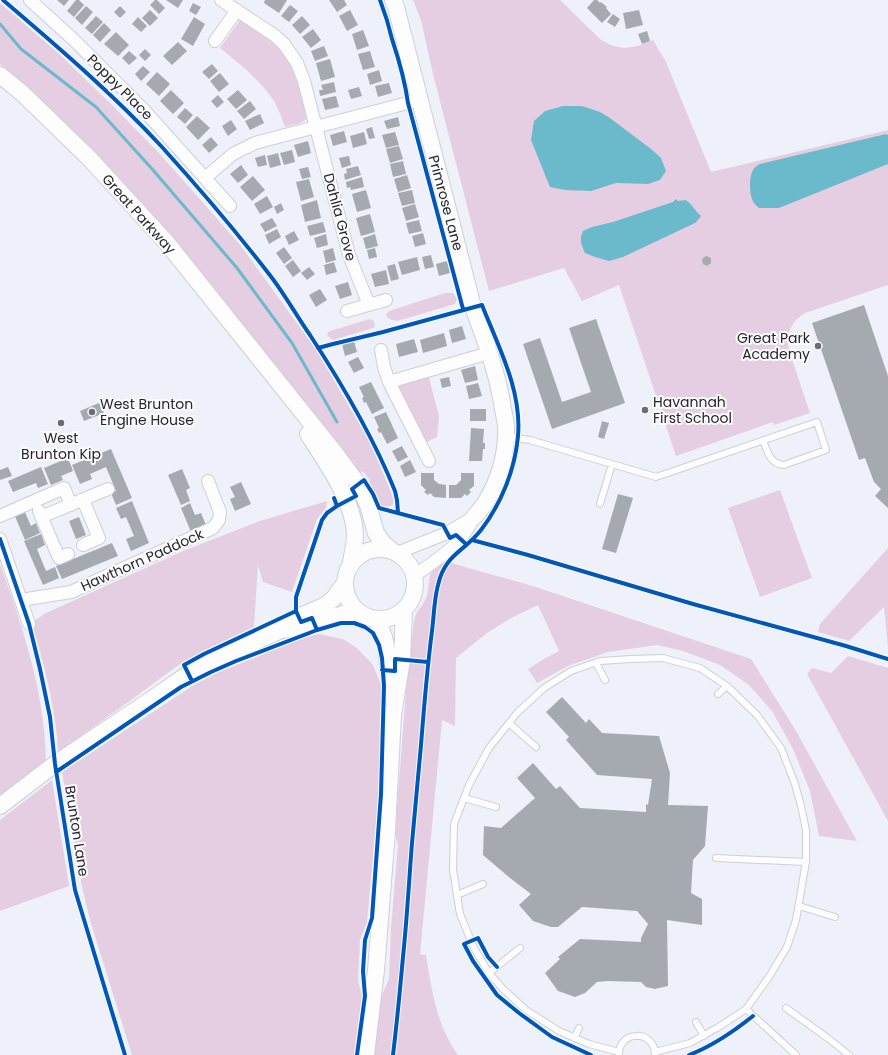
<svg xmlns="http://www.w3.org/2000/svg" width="888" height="1055" font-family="Poppins,sans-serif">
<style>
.green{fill:#e5cee1}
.water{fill:#6bbacb}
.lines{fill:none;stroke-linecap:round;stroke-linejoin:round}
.stream{stroke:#6bbacb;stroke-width:3}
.building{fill:#a5aab1}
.service-casing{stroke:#cdcfd8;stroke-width:8}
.minor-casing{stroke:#cdcfd8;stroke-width:14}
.tertiary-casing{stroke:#cdcfd8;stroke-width:18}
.service{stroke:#fdfdfe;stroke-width:6}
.minor{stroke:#fdfdfe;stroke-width:12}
.tertiary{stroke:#fdfdfe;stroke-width:16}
.cycleway-casing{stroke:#fcfcfc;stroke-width:6}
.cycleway{stroke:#0057b8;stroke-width:4}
.poi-dot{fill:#6b6c76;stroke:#fcfcfc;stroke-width:1.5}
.labels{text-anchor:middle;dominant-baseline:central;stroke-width:4;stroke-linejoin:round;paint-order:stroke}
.street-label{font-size:14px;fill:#24252f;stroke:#fcfcfc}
.poi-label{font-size:14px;fill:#24252f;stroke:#fcfcfc;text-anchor:start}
</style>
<rect width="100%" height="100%" fill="#eff1fa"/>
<path class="green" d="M413,0H560L601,40L613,46L624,48L638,46L653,40L666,62L711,172L888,130V285L805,313C789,323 785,336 790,353L810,413L774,425L773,422L676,456L619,285L582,301L564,268L489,291L433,74L421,20Z
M0,3L57,52L112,105L158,152L191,189L241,246L315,348L370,442L391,492C395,504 395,508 381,506L369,481L370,480L363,471L357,475L79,139L33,93L0,64Z
M240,20L260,32L277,46L290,63L306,108C307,111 308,116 307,118C303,124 292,125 285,127C282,119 279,109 274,101C260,80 239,63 220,48Z
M445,293H453L457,299L455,304L397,321C393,320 388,320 386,315L389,311Z
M370,319L374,321L375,326L373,328L333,340L328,336L327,333L330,331Z
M426,376L429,378L439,416L437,437L425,443L396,389L400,384Z
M780,490L812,578L760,597L728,508Z
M327,501L326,508L317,519L292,592L263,582L258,565L254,627L216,645L180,664L120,708L58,752C56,708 44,665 32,623L44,614L183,551L260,521Z
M888,548V647L884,607L849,641L818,632L820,624Z
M444,561L536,587L751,659L796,731L857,841L819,836L810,791L793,749L772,711L749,685L720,665L683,651L657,645L608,652L568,666L537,683L528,669L544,659L559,651L538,605L513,617L487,633L456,658L455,726L442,720L420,954L426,955C432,991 436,1024 458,1055H373L379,1002L389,979L391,928L398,844L395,834L406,690L414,620L417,612L423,604L427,596L430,575L435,567Z
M0,564C23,628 45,693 46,761L0,796Z
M319,634L343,639L357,648L373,665L382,688L379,789L367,923L360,940L358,980L362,996L354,1055H132L90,920L82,887L62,772L194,685L219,672L301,639Z
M848,656L888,668V821L807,674L812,668L831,673Z
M52,780L69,886L0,911V820Z"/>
<path class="water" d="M563,106H582L600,112L610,118L651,149L661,158L666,171L660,180L648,184L616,183L591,191L565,190L550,187L531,140L534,121L545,111Z
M886,134L888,135V164L779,208H759C757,206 754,204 753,201C749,195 749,176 753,170C754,167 757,166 760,164Z
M676,199L678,201L686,200C693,205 694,210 701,216L698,220L695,223L623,257L609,261L595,257L585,253C581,244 579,241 583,231L592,227L613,222L673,202Z"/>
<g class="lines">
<path class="stream" d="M0,24L21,49L96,107L153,170L237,268L292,343L337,422"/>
</g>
<path class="building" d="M57,0H69L64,6Z
M76,0H79L84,5L74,17L67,11Z
M155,0H157L165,8L159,14L150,5Z
M166,0H183L178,8Z
M265,0H287L279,13L264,3Z
M329,0H344L347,5L337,12Z
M594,0H597L600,3L601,2L607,7L606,8L611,14L602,23L587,8Z
M193,3L201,7L196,15L189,11Z
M290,5L298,11L289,22L281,16Z
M86,6L93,12L82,25L75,18Z
M120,6L126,12L120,18L114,12Z
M150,10L158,18L150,26L142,18Z
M350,10L358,25L347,31L339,16Z
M639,10L643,25L626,29L623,13Z
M613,14L620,19L615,27L607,22Z
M96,16L103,22L92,34L85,28Z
M302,16L310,25L300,34L292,25Z
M138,17L147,26L141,32L132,24Z
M194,17L205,24L193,46L181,39Z
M104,23L111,30L100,42L93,35Z
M313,29L321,40L311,48L302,37Z
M363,30L369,46L357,50L352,34Z
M647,31L650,41L642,44L638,34Z
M116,32L129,45L118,56L104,44Z
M178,42L187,51L172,65L163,56Z
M324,46L328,56L315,61L311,51Z
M145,49L151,55L145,61L139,55Z
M129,51L137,58L129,65L122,58Z
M370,51L375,67L363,70L358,54Z
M330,59L335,77L321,81L316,63Z
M212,64L218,71L209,79L202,72Z
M143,66L150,72L141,81L135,74Z
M379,70L382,81L370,85L367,74Z
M157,72L170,84L159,96L146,84Z
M220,73L229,84L219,92L210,81Z
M334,82L336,92L320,96L319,90H323L321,85Z
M389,83L392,93L378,97L375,86Z
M359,87L362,96L351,99L348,90Z
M171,90L184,103L173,114L160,101Z
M238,90L247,100L236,109L227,99Z
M218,95L224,102L217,108L211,101Z
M336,96L339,107L325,110L322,99Z
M250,101L256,109L244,119L237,111Z
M185,108L193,115L185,124L177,117Z
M260,114L264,123L250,130L245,121Z
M197,116L210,128L198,140L186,127Z
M398,117L400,126L387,129L384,121Z
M231,120L237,129L228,136L222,126Z
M372,127L375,138L369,139L366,129Z
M344,131L347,142L333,146L330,135Z
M364,132L367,144L353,148L350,136Z
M395,132L399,145L386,148L382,135Z
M211,137L218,145L209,153L202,145Z
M308,141L311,153L298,157L294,145Z
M399,146L403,159L390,163L386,149Z
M292,150L295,162L284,165L280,153Z
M278,153L281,165L270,168L267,156Z
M265,155L267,165L258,167L255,158Z
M349,156L351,165L342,168L339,158Z
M403,161L406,174L393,177L390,164Z
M241,165L248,175L238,183L230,174Z
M358,166L361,175L345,180L344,174L347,173L346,169Z
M308,167L311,177L302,179L299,169Z
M407,175L411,188L398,192L394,179Z
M253,176L265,190L252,201L240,187Z
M362,177L364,187L351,190L350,187L347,188L346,182Z
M309,179L314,197L301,201L296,182Z
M366,190L371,208L357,212L352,194Z
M412,190L415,203L402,206L398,193Z
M267,196L273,207L260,214L254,204Z
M317,200L321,218L305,222L301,205Z
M281,203L284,210L277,214L274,207Z
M415,204L419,217L406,221L402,208Z
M370,214L375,232L361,236L356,218Z
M272,218L277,226L265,232L260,224Z
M419,220L422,231L409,234L406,223Z
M323,222L326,232L310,236L307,226Z
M277,229L281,237L269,244L265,235Z
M294,231L299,240L289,245L285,236Z
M423,233L426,244L415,247L412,236Z
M326,234L328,245L317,248L314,238Z
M375,234L378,246L366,249L363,238Z
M284,247L292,258L284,264L276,253Z
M333,248L336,260L326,263L323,251Z
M375,248L377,257L369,259L367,250Z
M431,255L434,267L425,269L422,257Z
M706,256L711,258V263L707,266L703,264L702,259Z
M417,257L420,270L402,275L398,262Z
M293,260L301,271L293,277L285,266Z
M447,261L450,273L439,276L436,264Z
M334,262L337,272L326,275L324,265Z
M395,264L399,279L391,281L387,266Z
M309,267L315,274L307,280L301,273Z
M386,270L389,284L375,287L371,274Z
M348,282L352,295L340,299L335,286Z
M320,289L327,300L316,307L309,295Z
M864,305L888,376V508L875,496L881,489L874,482L865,458L859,460L812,323Z
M596,319L625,403L552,429L523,344L540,338L562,402L591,392L569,328Z
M462,326L466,339L452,343L449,330Z
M444,333L447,346L423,353L420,340Z
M414,339L418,352L399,357L396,344Z
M354,341L357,352L345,356L342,344Z
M358,357L364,368L354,373L348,362Z
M475,366L478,380L465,383L461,370Z
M449,377L451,386L442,388L440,379Z
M371,382L384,408L372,414L366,402L364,403L362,398L364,397L359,387Z
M478,383L482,396L469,399L466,386Z
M99,403L104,413L84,421L80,411Z
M470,409H486V421H470Z
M386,412L398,438L387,444L381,432L379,433L377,429L379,428L374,417Z
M602,421L609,423L604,439L598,437Z
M471,428L484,429L483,443H485V449H483L482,461H469Z
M402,446L408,457L398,462L392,451Z
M111,449L132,498L116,505L111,493L116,491L106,467L90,474L92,479L80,484L72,465Z
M68,458L73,471L61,476L63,480L51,485L44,468Z
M410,460L416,472L405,477L400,466Z
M8,467L12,476L0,480V470Z
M41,467L48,484L38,488L36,483L13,492L8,481Z
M182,469L190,488L186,490L190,501L181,505L168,475Z
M421,473H434V480L439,484L446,485V498L434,497L430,493L428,495L424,492L426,490L421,485Z
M461,473H474V486L469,490L471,492L467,496L465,494L461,498H449V485H456L461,480Z
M241,482L251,504L235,511L230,499L235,497L230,487Z
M618,494L633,498L616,553L602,549Z
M132,501L149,543L131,551L126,539L134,536L126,517L121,519L116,508Z
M190,503L195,515L201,513L206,525L191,532L181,508Z
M24,510L31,526L36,523L40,533L25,540L14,514Z
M79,517L86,535L76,539L69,521Z
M41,534L45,545L37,549L46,571L55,567L59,578L43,585L24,541Z
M112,543L118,556L62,579L56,566Z
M562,697L586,723L589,719L602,733L659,736L670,773L668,805L708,806L705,846L693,860L691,893L702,899V925L667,920L668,986L655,989L646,987L641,982L607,981L597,982L585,993L575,997L558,991L545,973L560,959L558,957L580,939L641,942V938L648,924L637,911L582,907L558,927H551L533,921L519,905L531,894L510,878L483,855L484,826L501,828L535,798L517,778L533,763L556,789L560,786L580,808L646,812V804L648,805L652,779L597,775L566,740L569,737L546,712Z"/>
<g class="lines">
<defs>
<path id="service" d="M507,437L530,440L656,477L817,422L826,450L784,465C770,464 767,451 763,440
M600,504L612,464
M596,663L605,680
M718,694L727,686
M509,723L536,747
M464,798L496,807
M716,858L806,862
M457,895L483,884
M799,906L835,917
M489,973L520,948
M786,1008L829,1039L849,1055
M746,1009L796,1055
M696,1022L704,1036
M574,1038L579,1028
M619,1052L589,1044L559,1031L526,1010L503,989L489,973L474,948L460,914L453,870L454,824L469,785L489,748L517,713L544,688L571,671L600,661L631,659L663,658L700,668L727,686L757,715L781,748L795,784L801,806L806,830V862L796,920L787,947L769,977L746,1009L717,1028L690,1043L655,1052
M619,1055C618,1030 655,1029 655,1055"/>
<path id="minor" d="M30,0L75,41L143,109L230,206
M221,0L274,35L284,44L297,63L304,81L349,255L369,305
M215,41L237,10
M205,178L233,154L255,143L419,100
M347,311L386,300
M381,350L384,367L389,382L429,461
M389,382L489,353
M83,500L99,538L83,545
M39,511L59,558L68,554
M0,516L64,488L71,505
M41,517L108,489
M0,539L29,624
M397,553L447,533L474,517
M414,576C439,558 461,546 474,517
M21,600L71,592L213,528L219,520L220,512L208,481"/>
<path id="tertiary" d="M393,0L396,7L473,307C485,340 498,374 503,409C505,418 507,427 506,436C505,459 498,481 487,500C484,506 478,512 474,517
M0,75L22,93L89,158L167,243L335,453L358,484L368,505L376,533L383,543L391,550
M308,434C326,462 354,501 355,535C355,544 352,554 351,563
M345 584a35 35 0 1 1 70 0a35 35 0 1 1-70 0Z
M377,619L384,637L386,646L391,695
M286,625L293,619L326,605L334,598L344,584
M0,806L55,764L152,699L188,674L208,663L281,630L298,628L347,613L357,612
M366,1055L376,970L387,831L393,715L402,660L404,610"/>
</defs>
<use href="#service" class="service-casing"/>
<use href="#minor" class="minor-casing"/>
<use href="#tertiary" class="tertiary-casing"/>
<use href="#service" class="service"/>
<use href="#minor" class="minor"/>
<use href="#tertiary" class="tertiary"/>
<defs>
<path id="cycleway" d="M3,0C58,47 113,94 162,147C199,188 235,230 269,274C284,293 296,315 310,335C342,384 373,436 395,491L397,500L398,513
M380,0C385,13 389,26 392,39C399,60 405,81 408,103L463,309
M318,348L333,344L383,332L482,305C498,346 522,390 518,436C515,470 501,504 481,530C464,552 445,554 438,585C434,600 434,616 432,631C427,669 424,707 421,745C418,778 415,810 412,843C409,881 407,919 403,957C400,990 397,1022 393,1055
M334,498L337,506L356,496L352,489L364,480L373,494L379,508L443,525L450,538L456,535L466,544
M0,539L29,624L40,669L50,717L55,764L75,890L125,1055
M472,540L528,555L693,604L846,646L888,659
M317,630L312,618L301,622L296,611V597L322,520L327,513L337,506
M382,670L395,671V659L428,662
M192,681L184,665L204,654L296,611
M56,772L181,687L211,672L236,661L317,630L341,623H354L365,627L373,633L379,645L382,658L384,686L381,794L372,918L365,940L363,971L365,996L357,1055
M497,967L488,957L478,938L464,944L473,961L497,995L519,1013L552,1037L591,1055
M689,1055C713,1046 733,1032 753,1016"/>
</defs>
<use href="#cycleway" class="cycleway-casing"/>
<use href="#cycleway" class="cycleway"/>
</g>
<g class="poi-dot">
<circle cx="818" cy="346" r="4"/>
<circle cx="645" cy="410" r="4"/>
<circle cx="92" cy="412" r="4"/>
<circle cx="61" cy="423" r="4"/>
</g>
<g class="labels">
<g class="street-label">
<text transform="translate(120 87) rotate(45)">Poppy Place</text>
<text transform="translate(446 203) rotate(75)">Primrose Lane</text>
<text transform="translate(139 214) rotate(48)">Great Parkway</text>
<text transform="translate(340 217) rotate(75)">Dahlia Grove</text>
<text transform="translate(142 560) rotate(-24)">Hawthorn Paddock</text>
<text transform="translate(77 831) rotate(81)">Brunton Lane</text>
</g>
<g class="poi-label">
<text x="810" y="338" text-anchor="end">Great Park<tspan x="810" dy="16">Academy</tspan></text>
<text x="653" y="402">Havannah<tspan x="653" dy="16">First School</tspan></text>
<text x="100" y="404">West Brunton<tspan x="100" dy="16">Engine House</tspan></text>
<text x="61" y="438" text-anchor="middle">West<tspan x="61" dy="16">Brunton Kip</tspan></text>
</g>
</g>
</svg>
